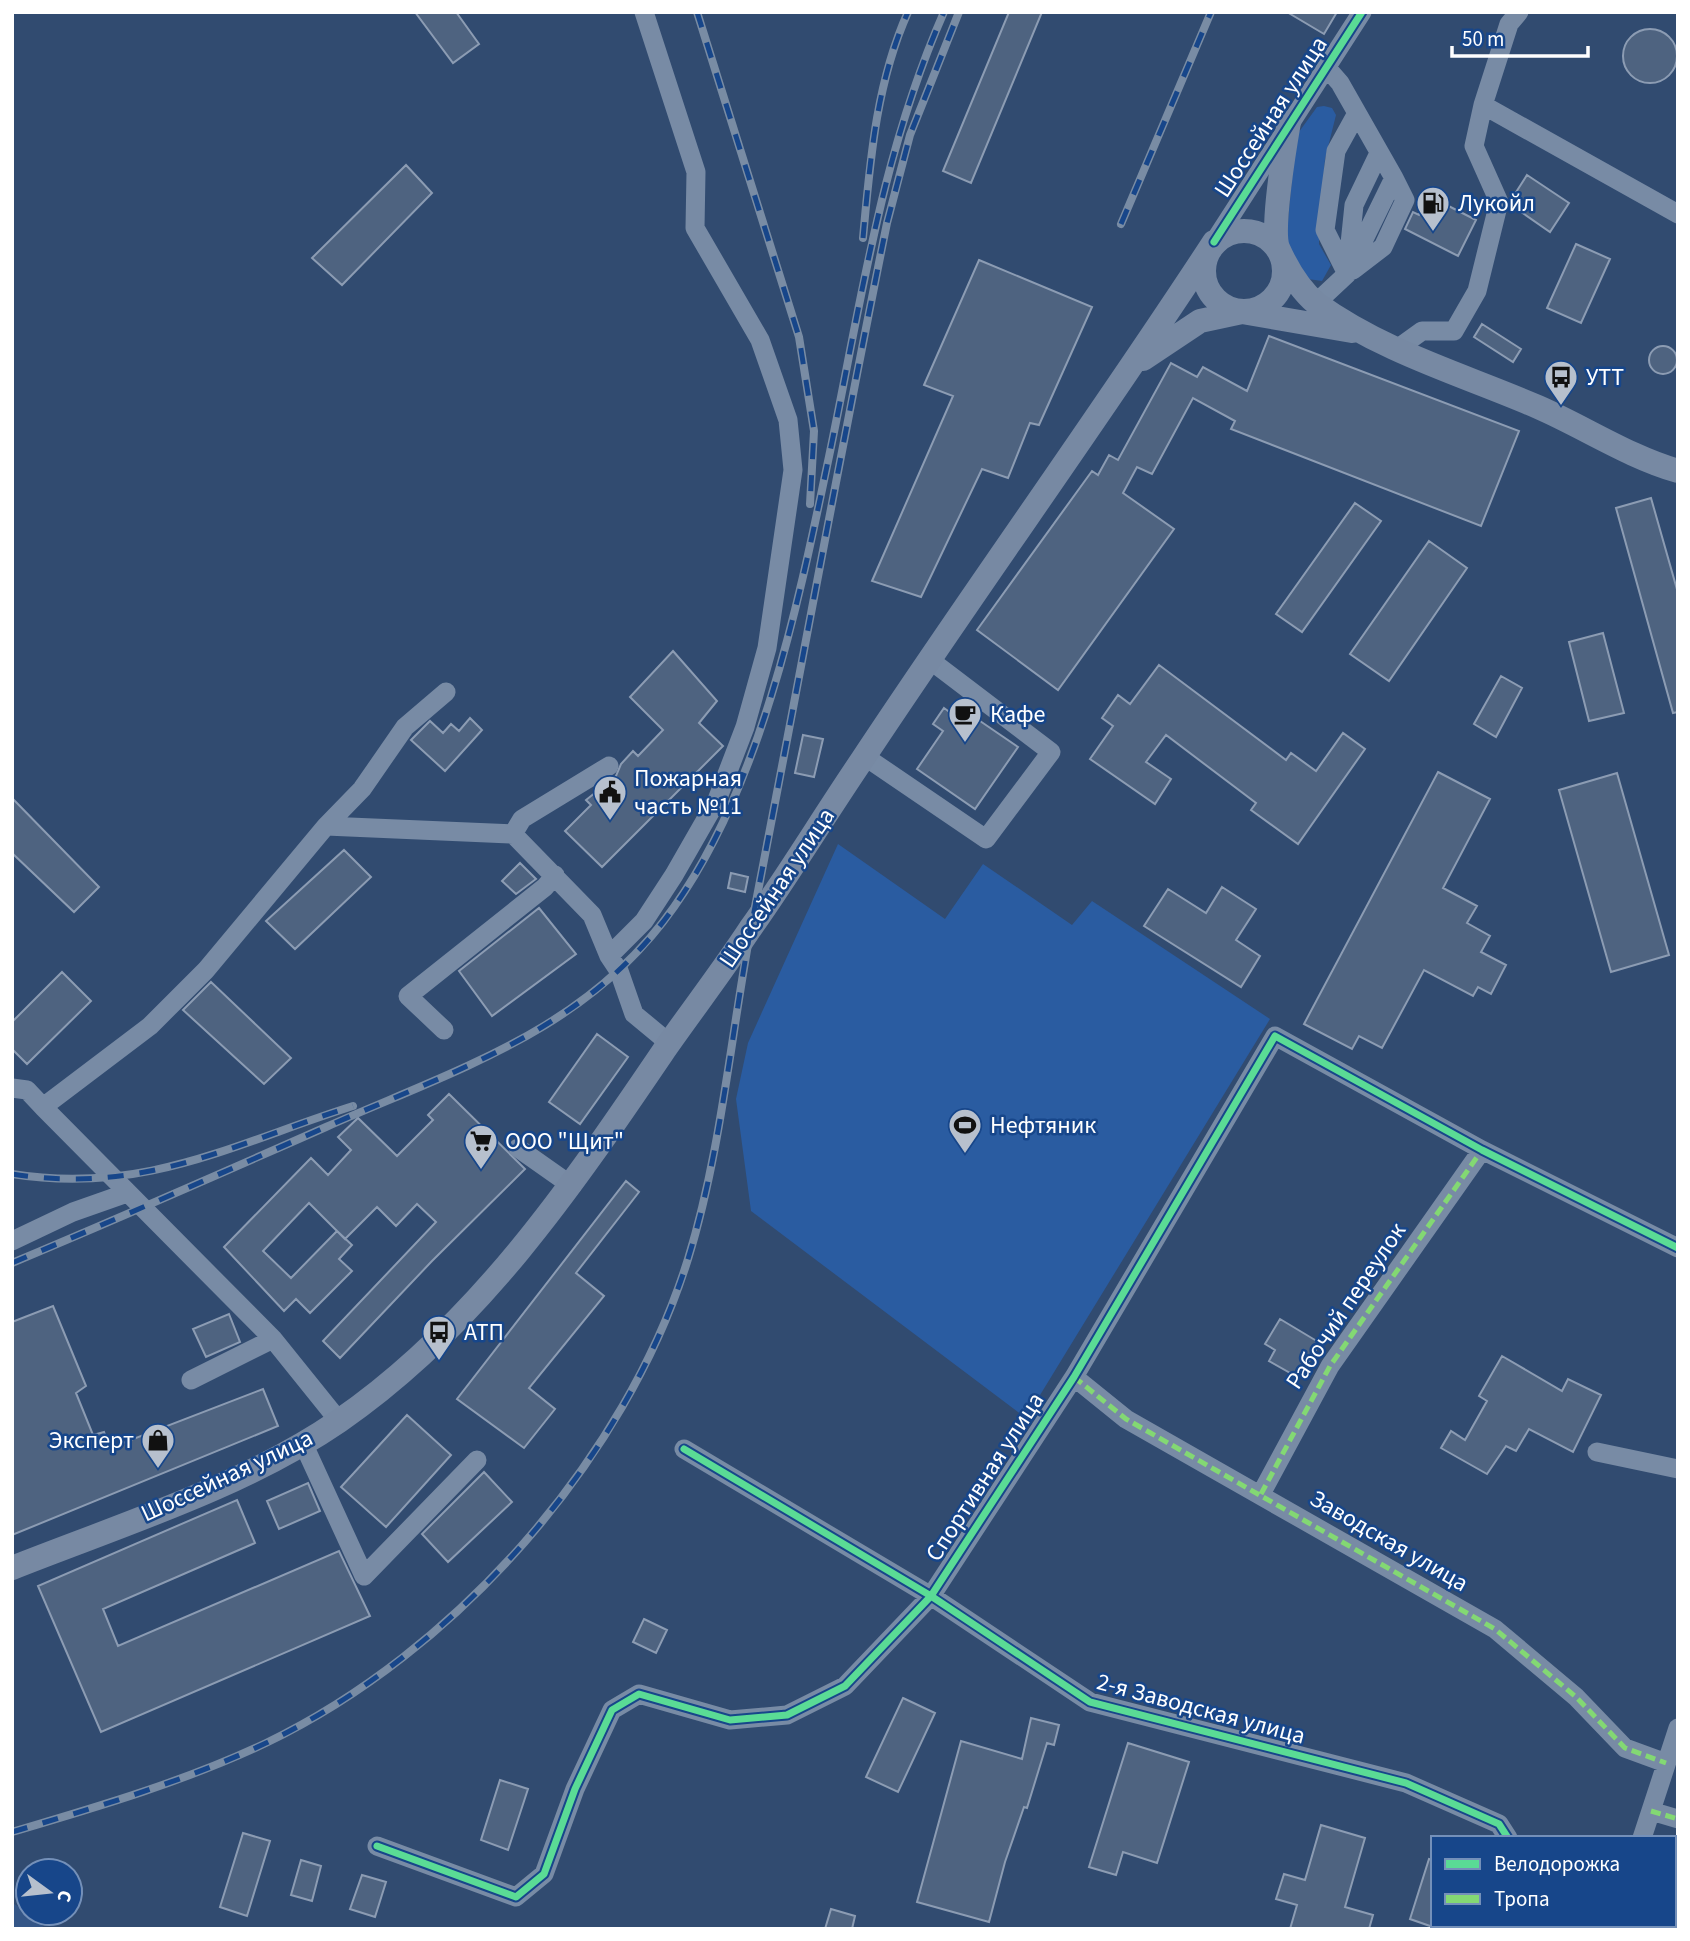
<svg xmlns="http://www.w3.org/2000/svg" width="1690" height="1941" font-family="'Source Sans 3',sans-serif">
<style>
.green{fill:#2a5ca1}
.water{fill:#345687}
.building{fill:#4e6380;stroke:#8c9cb3;stroke-width:2}
.lines{fill:none;stroke-linecap:round;stroke-linejoin:round}
.minor{stroke:#788ba5;stroke-width:19}
.major{stroke:#7789a3;stroke-width:24}
.rail-casing{stroke:#798ca4;stroke-width:8}
.rail{stroke:#17468a;stroke-width:5;stroke-dasharray:16;stroke-linecap:butt}
.quiet{stroke:#83d873;stroke-width:5;stroke-dasharray:10 5;stroke-linecap:butt}
.cycleway-casing{stroke:#17468a;stroke-width:11}
.cycleway{stroke:#5adb95;stroke-width:7}
.labels{text-anchor:middle;dominant-baseline:central;stroke-width:5;stroke-linejoin:round;paint-order:stroke}
.street-label{font-size:24px;fill:#fff;stroke:#17468a}
.poi-label{font-size:24px;fill:#fff;stroke:#17468a;text-anchor:start}
</style>
<rect width="100%" height="100%" fill="#314b70"/>
<path class="green" d="M1324,106L1332,108L1336,115L1325,159L1319,228V244L1331,265L1322,281L1308,279L1289,250L1287,232L1296,136L1317,107Z
M838,844L945,919L983,864L1072,925L1092,901L1270,1019L1026,1418L751,1211L736,1099L748,1043Z"/>
<path class="water" d="M12,1903L38,1917L44,1929H12Z"/>
<path class="building" d="M415,12H456L479,44L453,63Z
M1009,12H1042L971,183L943,171Z
M1287,12H1337L1324,34Z
M1623 56a27 27 0 1 1 54 0a27 27 0 1 1-54 0Z
M406,165L432,193L342,285L312,258Z
M1527,175L1569,203L1550,232L1511,205V200Z
M1429,196L1476,220L1458,256L1405,229L1413,212L1419,215Z
M1576,244L1610,259L1581,323L1547,308Z
M979,260L1092,307L1039,425L1030,423L1008,478L982,469L921,597L872,581L953,396L924,385Z
M1482,324L1521,349L1513,362L1474,337Z
M1269,336L1519,431L1481,526L1231,429L1235,421L1193,398L1152,474L1137,467L1123,493L1174,529L1058,690L977,630L1092,471L1098,475L1109,455L1118,460L1171,363L1197,377L1203,367L1247,391Z
M1649 360a14 14 0 1 1 28 0a14 14 0 1 1-28 0Z
M1651,498L1678,593V712L1673,713L1616,508Z
M1355,503L1381,521L1302,632L1276,614Z
M1429,541L1467,568L1389,681L1350,654Z
M1603,633L1624,713L1589,721L1569,642Z
M673,651L717,701L699,723L723,746L602,867L565,831L591,805L586,800L616,776L621,764L633,751L638,756L663,730L630,697Z
M1159,665L1286,760L1291,753L1316,771L1343,733L1365,749L1298,844L1251,810L1256,803L1166,735L1146,762L1171,779L1155,804L1090,759L1113,726L1102,718L1118,695L1130,704Z
M1501,676L1522,688L1496,737L1474,724Z
M944,708L955,716L961,708L1018,747L975,809L917,769L943,731L933,724Z
M470,718L482,730L445,771L411,740L430,721L443,733L451,724L459,731Z
M803,735L823,739L814,777L795,773Z
M1438,772L1490,799L1443,888L1477,906L1467,923L1490,936L1481,952L1506,965L1491,994L1478,987L1473,996L1424,970L1382,1048L1359,1036L1352,1049L1304,1024Z
M1617,773L1669,955L1611,972L1559,790Z
M12,798L99,887L74,912L12,853Z
M344,850L371,877L295,949L266,921Z
M520,863L536,879L516,894L502,881Z
M731,873L748,877L745,892L728,888Z
M1222,887L1256,909L1236,940L1260,956L1241,987L1144,926L1168,889L1206,913Z
M539,908L576,954L492,1016L459,971Z
M62,972L91,1001L27,1064L12,1049V1022Z
M211,982L291,1058L264,1084L183,1010Z
M597,1034L628,1057L580,1124L549,1102Z
M449,1094L525,1169L432,1261L340,1358L323,1341L436,1222L417,1204L396,1226L377,1207L345,1239L309,1203L263,1251L291,1278L337,1231L352,1245L339,1259L352,1271L310,1313L296,1299L284,1311L224,1247L311,1158L328,1175L351,1150L338,1137L358,1118L397,1156L433,1120L428,1115Z
M626,1181L639,1192L576,1273L604,1296L529,1388L555,1409L524,1448L457,1399Z
M53,1306L86,1386L76,1393L93,1435L104,1432L110,1448L263,1389L278,1426L12,1535V1322Z
M229,1314L240,1342L206,1357L193,1329Z
M1280,1319L1320,1343L1299,1378L1269,1361L1275,1350L1265,1344Z
M1502,1356L1562,1391L1568,1379L1601,1395L1573,1452L1529,1429L1516,1451L1506,1446L1487,1474L1441,1448L1451,1431L1465,1440L1487,1401L1479,1396Z
M407,1415L451,1455L386,1527L341,1487Z
M484,1472L512,1502L448,1562L422,1534Z
M308,1483L320,1511L279,1529L267,1501Z
M237,1500L255,1543L103,1609L118,1646L339,1551L370,1616L101,1732L38,1586Z
M644,1619L667,1630L656,1653L633,1642Z
M903,1698L935,1713L898,1792L866,1777Z
M1031,1718L1059,1725L1054,1745L1047,1743L1027,1808L1024,1807L1005,1862L989,1922L917,1902L961,1741L1022,1759Z
M1128,1743L1189,1762L1157,1863L1123,1852L1116,1875L1089,1867Z
M500,1780L528,1789L508,1850L481,1840Z
M1321,1825L1365,1838L1345,1907L1373,1915L1369,1929H1290L1297,1905L1276,1899L1284,1874L1305,1880Z
M243,1833L270,1841L247,1916L220,1907Z
M1429,1859L1433,1860V1927L1410,1919Z
M301,1860L321,1866L312,1901L291,1895Z
M362,1875L386,1882L375,1917L350,1909Z
M831,1909L855,1916L852,1929H825Z"/>
<g class="lines">
<path class="minor" d="M1519,12L1509,24L1483,105L1678,214
M1214,242L1362,12
M1348,263L1354,205L1379,153
M1353,270L1383,247L1405,200L1394,178
M1347,274L1325,230L1336,151L1357,113
M1316,303L1347,274L1394,178L1340,83L1326,67
M1397,349L1422,331H1454L1477,291L1499,202L1474,146L1483,105
M864,756L986,839L1051,752L930,660
M326,826L513,834L592,915L609,956L619,971L634,1014L669,1043
M513,834L522,819L609,766
M609,956L644,921L674,875L717,800L745,727L767,648L793,470L788,420L760,340L695,228L696,172L644,12
M444,1030L408,996L545,887L555,875
M12,1088L27,1090L43,1107
M518,1148L572,1186
M12,1241L73,1212L127,1193
M1074,1377L1126,1419L1495,1629L1576,1697L1625,1748L1666,1763
M191,1380L273,1339
M339,1421L273,1339L43,1107L150,1026L206,970L326,826L362,789L405,727L446,692
M303,1443L364,1576L477,1460
M684,1449L931,1596L1090,1702L1406,1783L1499,1824L1508,1838
M1597,1452L1678,1469
M1261,1494L1330,1366L1482,1150
M1651,1811L1678,1819
M1642,1838L1678,1728
M377,1846L516,1897L544,1874L575,1789L612,1710L639,1694L730,1720L787,1715L845,1686L931,1596L1074,1377L1275,1036L1482,1150L1678,1248
M1613,1929L1614,1925"/>
<path class="major" d="M1289,122C1285,145 1271,229 1278,248C1287,268 1300,290 1317,304C1383,352 1464,375 1538,407C1584,427 1629,457 1678,471
M1204 271a40 40 0 1 1 80 0a40 40 0 1 1-80 0Z
M1143,359L1200,321L1242,312L1352,331
M12,1568C120,1525 243,1487 339,1421C478,1325 572,1186 665,1049C693,1009 723,970 750,929C789,874 824,816 862,760C977,586 1100,417 1214,242"/>
<defs>
<path id="rail" d="M697,12L799,337L814,431L810,504
M1121,224L1211,12
M863,238C870,162 876,83 908,12
M12,1174C144,1195 233,1144 353,1106
M12,1263C117,1219 222,1173 326,1127C457,1069 588,1030 674,907C760,786 797,610 827,466C860,311 879,159 944,12
M12,1832C97,1807 186,1781 266,1743C455,1652 625,1461 688,1259C722,1149 731,1031 753,917C798,686 840,454 887,223L910,135L959,12"/>
</defs>
<use href="#rail" class="rail-casing"/>
<use href="#rail" class="rail"/>
<path class="quiet" d="M1074,1377L1126,1419L1495,1629L1576,1697L1625,1748L1666,1763
M1261,1494L1330,1366L1482,1150
M1651,1811L1678,1819"/>
<defs>
<path id="cycleway" d="M1214,242L1362,12
M684,1449L931,1596L1090,1702L1406,1783L1499,1824L1508,1838
M377,1846L516,1897L544,1874L575,1789L612,1710L639,1694L730,1720L787,1715L845,1686L931,1596L1074,1377L1275,1036L1482,1150L1678,1248"/>
</defs>
<use href="#cycleway" class="cycleway-casing"/>
<use href="#cycleway" class="cycleway"/>
</g>
<defs>
<symbol id="fuel-pin" viewBox="-11 -11 22 30"><path d="M0 17L-7.5 6A9.5 9.5 0 1 1 7.5 6Z" fill="#b7c0cd" stroke="#17468a"/><path d="M-5.5-6h7V0h2V4h1.3V-2.5L3-4.5l.8-.8L6-3V5H2.5V1h-1V6h-7ZM-4.2-4.7v3.2H.2V-4.7Z" fill="#111"/></symbol>
<symbol id="bus-pin" viewBox="-11 -11 22 30"><path d="M0 17L-7.5 6A9.5 9.5 0 1 1 7.5 6Z" fill="#b7c0cd" stroke="#17468a"/><path d="M-5-6H5V4H4V6H2V4H-2V6H-4V4H-5ZM-3.5-4V0h7V-4ZM-3.5 1.2v1.5H-2V1.2ZM2 1.2v1.5H3.5V1.2Z" fill="#111"/></symbol>
<symbol id="cafe-pin" viewBox="-11 -11 22 30"><path d="M0 17L-7.5 6A9.5 9.5 0 1 1 7.5 6Z" fill="#b7c0cd" stroke="#17468a"/><path d="M-5.5-4.5H6V0H3Q3 3.5 0 3.5H-2.5Q-5.5 3.5-5.5 0ZM3-3.2v2h1.7v-2ZM-6 4.5H4V6H-6Z" fill="#111"/></symbol>
<symbol id="civic-pin" viewBox="-11 -11 22 30"><path d="M0 17L-7.5 6A9.5 9.5 0 1 1 7.5 6Z" fill="#b7c0cd" stroke="#17468a"/><path d="M-.6-6.5H3V-4.5H.6V-3L4-1V1h2V6H-6V1h2V-1L-.6-3ZM-1.2 2.5V6h2.4V2.5Z" fill="#111"/></symbol>
<symbol id="stadium-pin" viewBox="-11 -11 22 30"><path d="M0 17L-7.5 6A9.5 9.5 0 1 1 7.5 6Z" fill="#b7c0cd" stroke="#17468a"/><path d="M0-5a6.5 5 0 1 0 0 10a6.5 5 0 1 0 0-10ZM-3.5-1.8h7v3.6h-7Z" fill="#111"/></symbol>
<symbol id="supermarket-pin" viewBox="-11 -11 22 30"><path d="M0 17L-7.5 6A9.5 9.5 0 1 1 7.5 6Z" fill="#b7c0cd" stroke="#17468a"/><path d="M-6-5.5h2.5l.6 2H6L4.5 2H-2.5L-4.4-4H-6ZM-1.5 3.2a1.3 1.3 0 1 0 .1 0ZM3 3.2a1.3 1.3 0 1 0 .1 0Z" fill="#111"/></symbol>
<symbol id="shop-pin" viewBox="-11 -11 22 30"><path d="M0 17L-7.5 6A9.5 9.5 0 1 1 7.5 6Z" fill="#b7c0cd" stroke="#17468a"/><path d="M-5-2.5h2.3a2.7 3.5 0 0 1 5.4 0H5L5.5 6h-11ZM-1.5-2.5h3a1.5 2.3 0 0 0-3 0Z" fill="#111"/></symbol>
</defs>
<g fill-rule="evenodd">
<use href="#fuel-pin" x="1414" y="184" width="38" height="52"/>
<use href="#bus-pin" x="1542" y="358" width="38" height="52"/>
<use href="#cafe-pin" x="946" y="695" width="38" height="52"/>
<use href="#civic-pin" x="591" y="773" width="38" height="52"/>
<use href="#stadium-pin" x="946" y="1106" width="38" height="52"/>
<use href="#supermarket-pin" x="462" y="1122" width="38" height="52"/>
<use href="#bus-pin" x="420" y="1313" width="38" height="52"/>
<use href="#shop-pin" x="139" y="1421" width="38" height="52"/>
</g>
<g class="labels">
<g class="street-label">
<text transform="translate(1271 117) rotate(-57)">Шоссейная улица</text>
<text transform="translate(777 888) rotate(-56)">Шоссейная улица</text>
<text transform="translate(1346 1306) rotate(-56)">Рабочий переулок</text>
<text transform="translate(227 1476) rotate(-25)">Шоссейная улица</text>
<text transform="translate(985 1477) rotate(-57)">Спортивная улица</text>
<text transform="translate(1389 1541) rotate(30)">Заводская улица</text>
<text transform="translate(1201 1709) rotate(15)">2-я Заводская улица</text>
</g>
<g class="poi-label">
<text x="1458" y="203">Лукойл</text>
<text x="1586" y="377">УТТ</text>
<text x="990" y="714">Кафе</text>
<text x="634" y="778">Пожарная<tspan x="634" dy="28">часть №11</tspan></text>
<text x="990" y="1125">Нефтяник</text>
<text x="505" y="1141">ООО "Щит"</text>
<text x="464" y="1332">АТП</text>
<text x="134" y="1440" text-anchor="end">Эксперт</text>
</g>
</g>
<rect width="1690" height="1941" fill="none" stroke="#ffffff" stroke-width="28"/>
<rect x="1431" y="1836" width="245" height="91" fill="#17468a" stroke="#7490b9" stroke-width="2"/>
<rect x="1445" y="1859" width="35" height="10" fill="#5adb95" stroke="#7490b9" stroke-width="2"/>
<text x="1494" y="1871" font-size="21" fill="#ffffff">Велодорожка</text>
<rect x="1445" y="1894" width="35" height="10" fill="#83d873" stroke="#7490b9" stroke-width="2"/>
<text x="1494" y="1906" font-size="21" fill="#ffffff">Тропа</text>
<g transform="translate(49 1892) rotate(105)"><circle r="33" fill="#17468a" stroke="#7490b9" stroke-width="2"/>
<path d="M0-5L12 26L0 18L-12 26Z" fill="#b7c0cd"/>
<text y="-10" font-size="19" font-weight="bold" text-anchor="middle" fill="#ffffff">С</text>
</g>
<path d="M1452 46v10h136v-10" fill="none" stroke="#ffffff" stroke-width="3.5"/>
<text x="1462" y="46" font-size="21" fill="#ffffff" stroke="#17468a" stroke-width="5" paint-order="stroke">50 m</text>
</svg>
